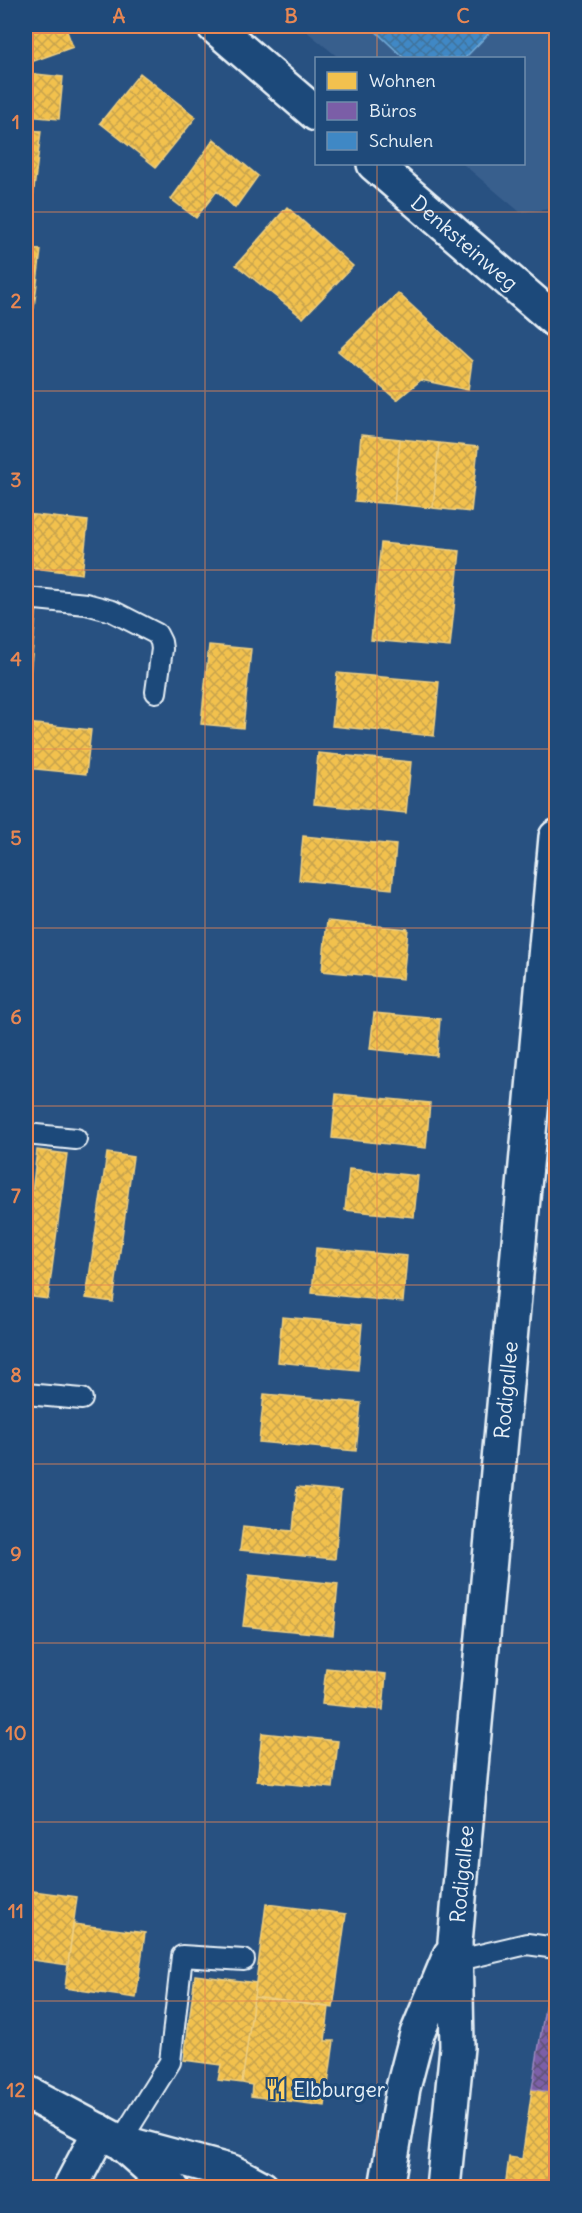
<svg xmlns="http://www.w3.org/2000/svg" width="582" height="2213" font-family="Delius,sans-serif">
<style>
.built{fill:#395f8d}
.homes{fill:url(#homes-cross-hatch);stroke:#efcf81;stroke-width:1.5}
.offices{fill:url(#offices-cross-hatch);stroke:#9c8abf;stroke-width:1.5}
.schools{fill:url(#schools-cross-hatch);stroke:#72a8d4;stroke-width:1.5}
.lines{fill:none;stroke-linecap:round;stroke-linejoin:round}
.lane-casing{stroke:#e8f1f8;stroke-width:24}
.street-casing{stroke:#e8f1f8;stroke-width:38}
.secondary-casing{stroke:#e8f1f8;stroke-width:38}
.lane{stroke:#1f4a7a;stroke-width:20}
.street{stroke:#1f4a7a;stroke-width:33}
.secondary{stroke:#1f4a7a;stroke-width:33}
.grid{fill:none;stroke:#e88753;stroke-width:1.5;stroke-opacity:0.55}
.labels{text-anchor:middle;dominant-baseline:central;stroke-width:6;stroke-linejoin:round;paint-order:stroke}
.street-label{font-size:21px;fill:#e8f1f8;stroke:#1f4a7a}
.poi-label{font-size:21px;fill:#e8f1f8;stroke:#1f4a7a;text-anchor:start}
.neatline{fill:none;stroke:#e88753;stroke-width:2}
.grid-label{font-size:20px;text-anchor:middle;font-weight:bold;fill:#e88753}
</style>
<defs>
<pattern id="homes-cross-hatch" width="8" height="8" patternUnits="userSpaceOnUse" patternTransform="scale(1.5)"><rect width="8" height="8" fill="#f2c14e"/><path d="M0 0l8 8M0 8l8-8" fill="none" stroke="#c7a34d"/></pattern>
<pattern id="offices-cross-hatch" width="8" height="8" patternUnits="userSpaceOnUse" patternTransform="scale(1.5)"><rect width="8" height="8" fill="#7b5ea7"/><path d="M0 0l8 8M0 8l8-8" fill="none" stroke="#5e5274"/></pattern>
<pattern id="schools-cross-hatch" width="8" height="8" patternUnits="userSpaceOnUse" patternTransform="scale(1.5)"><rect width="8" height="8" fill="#3f88c5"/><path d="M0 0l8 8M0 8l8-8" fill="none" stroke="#41729a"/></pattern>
</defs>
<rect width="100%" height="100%" fill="#285181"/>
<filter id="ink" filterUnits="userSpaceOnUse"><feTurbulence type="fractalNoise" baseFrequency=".0167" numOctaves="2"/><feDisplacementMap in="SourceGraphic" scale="12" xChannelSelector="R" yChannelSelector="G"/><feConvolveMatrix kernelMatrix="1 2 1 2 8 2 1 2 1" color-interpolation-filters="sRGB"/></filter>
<g filter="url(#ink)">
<path class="built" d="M300,26H556V117L553,209L520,212L463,164H524V58H339Z"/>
<path class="homes" d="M26,26H65L73,47L31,62L26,48Z
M26,73L63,77L59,119L26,116Z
M140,73L196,117L156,167L100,123Z
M26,130L41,131L32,206L26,205Z
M214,139L258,176L235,208L217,191L196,218L171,199Z
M287,207L353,266L303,318L236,265Z
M26,249L41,250L34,308L26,307Z
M398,293L472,361L468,390L421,380L397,400L338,351Z
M361,435L400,439L394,504L355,501Z
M400,439L439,443L433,508L394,504Z
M439,443L478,447L471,512L433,508Z
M26,514L88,521L82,574L26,567Z
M381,543L460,551L450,647L371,640Z
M26,605L37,606L29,684H26Z
M209,645L251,649L243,728L201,724Z
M337,673L439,682L434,736L332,726Z
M26,723L91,730L86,774L26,768Z
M318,753L411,762L406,813L314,804Z
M303,836L396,845L392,889L299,880Z
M327,921L408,929L403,979L322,971Z
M374,1013L440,1019L437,1056L370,1049Z
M336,1094L430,1103L426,1148L332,1138Z
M37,1150L67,1154L48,1299L26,1296V1243Z
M107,1153L133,1157L113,1302L86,1298Z
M349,1169L418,1176L414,1217L345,1210Z
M316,1248L407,1256L403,1302L312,1293Z
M282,1317L362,1324L358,1370L278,1362Z
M264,1394L361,1403L356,1451L259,1442Z
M297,1487L341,1491L335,1559L240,1550L243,1526L293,1531Z
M249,1575L338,1584L333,1635L243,1626Z
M326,1668L386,1674L383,1710L322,1704Z
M262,1733L338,1741L333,1788L257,1781Z
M26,1890L77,1897L68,1965L26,1959Z
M266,1904L346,1914L333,2008L254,1997Z
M73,1924L145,1933L136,1998L65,1988Z
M195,1975L256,1983L242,2083L218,2080L221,2065L184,2060Z
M254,1997L329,2007L325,2041H334L325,2106L251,2096L252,2085L242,2083Z
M532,2089L556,2093V2188H505L509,2157L522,2159Z"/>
<path class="offices" d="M552,1964L556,1965V2093L532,2089Z"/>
<path class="schools" d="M370,26H496L465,58H404Z"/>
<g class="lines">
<defs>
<path id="lane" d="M26,598L86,604L112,611L157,634L161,642L162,649L156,692
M26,1134L76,1139
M26,1394L82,1399
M455,1961L527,1944L556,1948
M120,2142L170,2062L182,1956L244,1960"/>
<g id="street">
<path d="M214,26L316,114"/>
<path id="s1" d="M374,164L556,321"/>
<path d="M70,2188L100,2131"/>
</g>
<g id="secondary">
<path d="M26,2092L120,2142L172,2188"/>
<path d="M128,2144L232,2172L262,2188"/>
<path d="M386,2188L403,2088L417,2034L450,1955"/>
<path id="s2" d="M443,2188L457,2047L455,1942L556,837"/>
</g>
</defs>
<use href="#lane" class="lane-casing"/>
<use href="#street" class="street-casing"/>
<use href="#secondary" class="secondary-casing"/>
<use href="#lane" class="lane"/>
<use href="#street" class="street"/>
<use href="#secondary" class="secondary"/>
</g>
</g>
<path class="grid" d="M205,26V2188M377,26V58M377,164V2188M26,212H556M26,391H556M26,570H556M26,749H556M26,928H556M26,1106H556M26,1285H556M26,1464H556M26,1643H556M26,1822H556M26,2001H556"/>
<defs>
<symbol id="restaurant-bare" viewBox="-9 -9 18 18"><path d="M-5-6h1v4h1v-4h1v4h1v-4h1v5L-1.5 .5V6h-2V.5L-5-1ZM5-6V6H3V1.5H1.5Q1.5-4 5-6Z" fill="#ffd166" stroke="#1f4a7a" stroke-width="2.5" paint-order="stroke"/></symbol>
</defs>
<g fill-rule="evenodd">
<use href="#restaurant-bare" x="261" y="2074" width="30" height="30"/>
</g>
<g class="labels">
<g class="street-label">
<text stroke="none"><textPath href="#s1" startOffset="120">Denksteinweg</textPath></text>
<text stroke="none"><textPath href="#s2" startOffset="801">Rodigallee</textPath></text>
<text stroke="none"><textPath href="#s2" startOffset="315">Rodigallee</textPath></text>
</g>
<g class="poi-label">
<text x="293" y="2089">Elbburger</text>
</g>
</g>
<rect width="582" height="2213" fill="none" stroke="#1f4a7a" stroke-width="66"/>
<rect x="315" y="57" width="210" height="108" fill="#1f4a7a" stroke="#6f8dac" stroke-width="1.5"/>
<rect x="327" y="72" width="30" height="18" fill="#f2c14e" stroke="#6f8dac" stroke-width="1.5"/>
<text x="369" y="87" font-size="18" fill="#e8f1f8">Wohnen</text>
<rect x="327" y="102" width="30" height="18" fill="#7b5ea7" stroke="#6f8dac" stroke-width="1.5"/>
<text x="369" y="117" font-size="18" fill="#e8f1f8">Büros</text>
<rect x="327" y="132" width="30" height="18" fill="#3f88c5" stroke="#6f8dac" stroke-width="1.5"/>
<text x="369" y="147" font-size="18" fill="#e8f1f8">Schulen</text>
<rect x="33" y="33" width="516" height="2147" class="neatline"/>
<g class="grid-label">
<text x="119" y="23">A</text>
<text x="291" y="23">B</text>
<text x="463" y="23">C</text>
<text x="16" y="129">1</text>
<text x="16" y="308">2</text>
<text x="16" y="487">3</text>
<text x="16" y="666">4</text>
<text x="16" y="845">5</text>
<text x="16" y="1024">6</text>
<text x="16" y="1203">7</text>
<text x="16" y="1382">8</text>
<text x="16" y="1561">9</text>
<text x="16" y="1740">10</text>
<text x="16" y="1918">11</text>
<text x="16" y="2097">12</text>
</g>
</svg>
